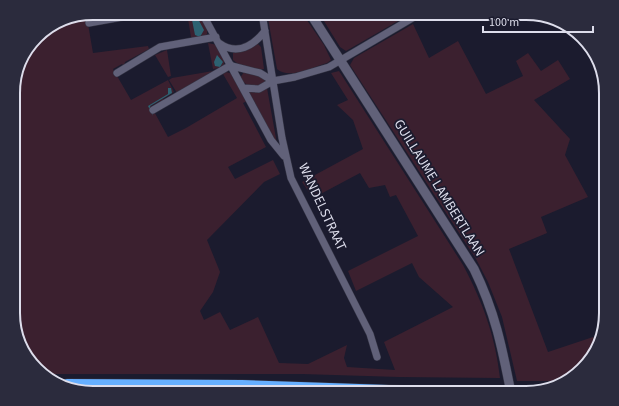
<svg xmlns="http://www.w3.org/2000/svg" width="619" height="406" font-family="'Source Sans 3',sans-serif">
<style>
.green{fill:#3b202f}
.water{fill:#2d6272}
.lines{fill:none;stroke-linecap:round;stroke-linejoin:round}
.minor-casing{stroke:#353545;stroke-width:8}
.tertiary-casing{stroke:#353545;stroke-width:10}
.motorway-casing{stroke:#353545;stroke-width:13}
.minor{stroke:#616179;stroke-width:7}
.tertiary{stroke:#616179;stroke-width:9}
.motorway{stroke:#66afff;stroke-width:12}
.labels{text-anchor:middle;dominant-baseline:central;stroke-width:3.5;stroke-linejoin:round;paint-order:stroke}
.street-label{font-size:14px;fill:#ddddeb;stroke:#1b1b2e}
.rim{fill:none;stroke:#ddddeb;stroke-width:2}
</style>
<rect width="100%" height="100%" fill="#1b1b2e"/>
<path class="green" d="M93,13H118L116,14V16H113V14L101,16V18H98V16L87,18L93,53L148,46L149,49L125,62L124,66L122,64L113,69L131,100L168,80L174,92L163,99L164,101L161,103L160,101L151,106L168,137L186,128L237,98L223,74L226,72L233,74L247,101L243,103L266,147L228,167L235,179L273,160L280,174L264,182L207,240L220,272L213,292L200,311L204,320L220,312L230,330L258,317L279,363L308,364L347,345L344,358L347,367L395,370L384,342L453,307L419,277L412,263L356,291L348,271L418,236L396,195L390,197L385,185L369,188L360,173L313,198L302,182L363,149L353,120L337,105L348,100L331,73L339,71L463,265C483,303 495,335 500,378L399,377L302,374H44L24,353L14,323V83L21,58L40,33L63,19Z
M187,13H198L207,28V34C203,39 197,39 191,37Z
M267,13H302L324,45L331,60L327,63C313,67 289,80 277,69Z
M319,13H412L346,51L340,47Z
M413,24L429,58L458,41L486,94L523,76L516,61L528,53L541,71L558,60L570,79L534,100L570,139L565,155L588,197L541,217L547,233L509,249L548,352L593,337L596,341L598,340L592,358L567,381H517L502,317L488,282L476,259L350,65L354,58Z
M208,43L217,45L224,58V65L219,68L213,69Z
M258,44L261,47L264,69C256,71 239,66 233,60V53Z
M167,50L171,76L168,77L155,55Z
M213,71L177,93L169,80L172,78Z
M244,72L260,75L266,82L262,86C252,86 246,87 240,78Z
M267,88L277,144H276L248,92L260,91Z"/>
<path class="water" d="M197,17L204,30L200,37L195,35L192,20Z
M217,55L223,62L220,67L215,66L214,62Z
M168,88H171L172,93L150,106L153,116L148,106L168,94Z"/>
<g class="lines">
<defs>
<path id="minor" d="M202,13L271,140L284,156
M262,13L282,138L291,178L370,334L377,357
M89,23L145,13
M219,43C237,56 253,46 265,31
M232,66L260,73L273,81
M117,73L160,47L216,37
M243,88L259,89L273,81L295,77L329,67L421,13
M153,110L231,65
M606,178V185"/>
<path id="tertiary" d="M310,13L474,269C495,312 502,347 511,393"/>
<path id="motorway" d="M67,385L242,386L449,393"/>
</defs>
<use href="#minor" class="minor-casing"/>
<use href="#tertiary" class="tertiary-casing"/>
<use href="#motorway" class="motorway-casing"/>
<use href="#minor" class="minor"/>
<use href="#tertiary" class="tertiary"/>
<use href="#motorway" class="motorway"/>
</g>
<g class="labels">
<g class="street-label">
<text transform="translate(439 188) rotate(58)">GUILLAUME LAMBERTLAAN</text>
<text transform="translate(322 207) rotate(65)">WANDELSTRAAT</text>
</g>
</g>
<path d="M0 0H619V406H0ZM93 20H526A73 73 0 0 1 599 93V313A73 73 0 0 1 526 386H93A73 73 0 0 1 20 313V93A73 73 0 0 1 93 20Z" fill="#2b2b3d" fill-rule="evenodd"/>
<path class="rim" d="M93 20H526A73 73 0 0 1 599 93V313A73 73 0 0 1 526 386H93A73 73 0 0 1 20 313V93A73 73 0 0 1 93 20Z"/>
<path d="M483 26v6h110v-6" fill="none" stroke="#ddddeb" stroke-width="2"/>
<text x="489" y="26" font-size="12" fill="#ddddeb" stroke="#1b1b2e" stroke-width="3" paint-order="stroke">100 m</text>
</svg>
